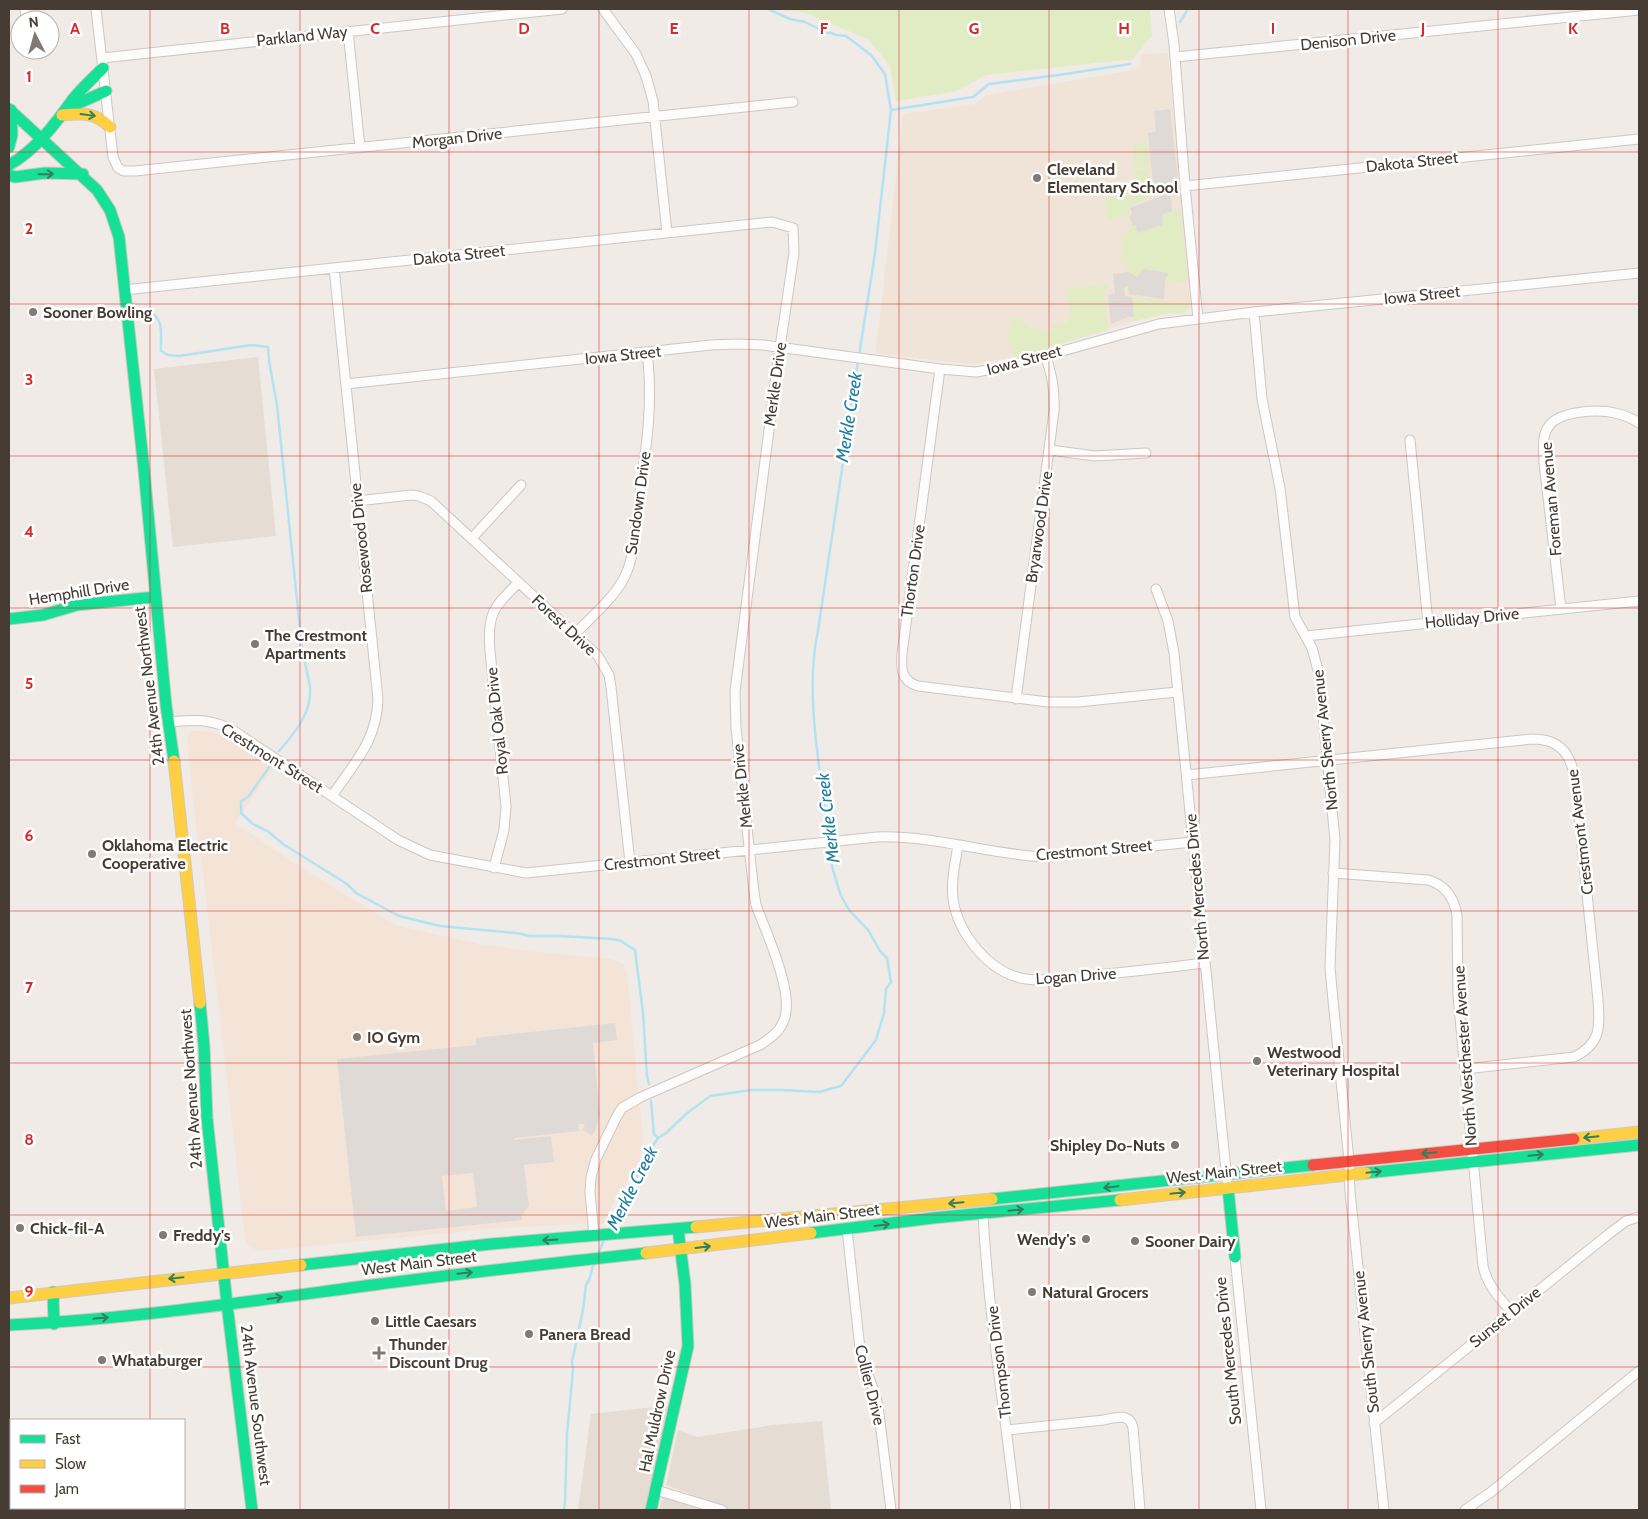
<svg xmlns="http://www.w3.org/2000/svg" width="1648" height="1519" font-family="Cabin,sans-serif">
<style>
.residential{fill:#e5dcd3}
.commercial{fill:#f4e4d8}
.education{fill:#efe4d7}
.green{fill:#e2ecc4}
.parking{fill:#dfdad6;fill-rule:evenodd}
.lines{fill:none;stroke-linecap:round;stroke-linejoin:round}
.stream{stroke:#b3e2f2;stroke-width:2.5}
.street-casing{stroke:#ccc7c3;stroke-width:11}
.fast-casing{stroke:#d1c9be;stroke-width:13}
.slow-casing{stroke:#d1c9be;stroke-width:13}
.jam-casing{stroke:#d1c9be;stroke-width:13}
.street{stroke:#fdfcfb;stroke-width:9}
.fast{stroke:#16e098;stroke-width:11}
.slow{stroke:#ffcf43;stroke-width:11}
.jam{stroke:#f24e42;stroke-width:11}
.oneway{stroke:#337e5b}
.grid{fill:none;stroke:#d62828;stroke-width:1;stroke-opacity:0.55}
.poi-dot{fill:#827972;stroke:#fff;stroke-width:2}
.labels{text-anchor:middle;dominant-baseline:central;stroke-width:5;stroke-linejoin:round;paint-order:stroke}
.street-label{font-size:16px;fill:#463c33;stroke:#fff}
.poi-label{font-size:16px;font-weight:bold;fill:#463c33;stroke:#fff;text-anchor:start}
.water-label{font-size:18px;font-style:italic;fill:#207da2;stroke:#fff}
.grid-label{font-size:16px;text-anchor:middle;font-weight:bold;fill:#d62828;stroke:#fff;stroke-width:5;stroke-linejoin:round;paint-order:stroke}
</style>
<rect width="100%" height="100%" fill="#f0ebe6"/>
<path class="residential" d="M258,357L276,536L173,547L154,369Z
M672,1405L648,1510H578L591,1414Z
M822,1421L831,1510H712L717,1504L666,1485L678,1430L697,1437L773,1425Z
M663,1497L701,1510H659Z"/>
<path class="commercial" d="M190,731H203L218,734L241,745L274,766L235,823L297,865L395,925L479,944L527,951L613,959L623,964L627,972L643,1140L639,1163L615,1200L603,1226L590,1223L490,1229L259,1251L248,1246L245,1238L203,872L193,803L187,737Z"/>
<path class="education" d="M1168,53L1191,308L1134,321L1018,356L987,362L975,364L958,363L876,353L903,114L975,104L987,95L1128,71L1140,67L1142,54Z"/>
<path class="green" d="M771,9H1150L1152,35L1133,59L986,75L957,91L896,101L890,66L868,39L803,12Z
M1147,143L1149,166L1135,168L1133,144Z
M1149,169L1151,197L1136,203L1135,195L1138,194L1135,170Z
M1132,195L1133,205L1127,207L1130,214L1112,221L1107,220L1105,198Z
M1179,209L1182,215L1187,281L1182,282L1165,280L1169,274C1161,275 1140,279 1133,276C1123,271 1120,249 1123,239C1125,232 1130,227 1136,225L1137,233L1163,214Z
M1107,284V288L1104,293L1108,330L1019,356H1015L1013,354L1006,331L1011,330L1010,319L1023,317L1024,325L1029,324V328L1041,327L1042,332L1053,331V325L1068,323L1070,312L1067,289Z
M1132,297L1189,304V308L1183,313H1169L1135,321Z"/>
<path class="parking" d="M1170,109L1179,190L1171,191L1172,211L1163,214L1162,225L1137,233L1136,225L1133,226L1129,217L1132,214L1130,208L1161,196L1160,191L1154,192L1148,133L1156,132L1154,111Z
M1144,269L1169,273L1165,280L1164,299L1129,294L1128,287L1126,286L1124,289L1125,296L1132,297L1134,317H1128L1111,324L1108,295L1114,294L1115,292L1113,274L1129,272L1137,277Z
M615,1023L617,1040L593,1043L600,1115L595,1131L592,1136L583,1130L585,1124H578L579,1131L514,1138V1140L551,1136L554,1162L524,1165L529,1206L522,1215V1220L356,1237L337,1059L476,1045V1038ZM473,1173L477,1207L446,1211L442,1176Z"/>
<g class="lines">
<path class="stream" d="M768,9L790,19L805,22L825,32L831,33L836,35L846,36L871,55L885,74L891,110L875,253L859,356
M1180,22L1188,9
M891,110L973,97L989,84L1059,75L1130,64
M145,310C166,317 160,333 161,351L168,355L179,356L251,345L268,347L269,361L277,405L302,649C304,661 308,674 310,687C312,713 295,733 279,751
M272,763L248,797L241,801V813L253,824L269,832L283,844L347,884L356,893L399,916L440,926L516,933L530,936H560L612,939L621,941L635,950L643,1013L647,1076L649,1084
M829,839C821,775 804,693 818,631L858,361
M651,1101L654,1134L658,1138
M609,1231L617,1220L647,1155L658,1138L666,1133L686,1114L710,1096L752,1090H782L819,1092L841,1086L876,1040L884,1013L886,989L891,982L887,958L880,951L868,930L849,910L841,896L832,867L829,844
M598,1254L604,1240
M564,1510L565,1503L567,1434L573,1370L572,1362L583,1310L586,1285L589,1280L594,1263"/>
<defs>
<path id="street" d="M25,9L26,20
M96,9L113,157L118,168L124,171H135L793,102
M603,9L636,54L646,76L653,101L667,233
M1169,9L1174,44L1185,186L1198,319
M348,31L360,148
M1175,57L1639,10
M102,58L562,9
M1185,186L1639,139
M124,290L772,222L793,228L794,253L778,361L735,691L736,728L754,892L756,905C766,932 793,990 785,1017C781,1031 771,1038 760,1045L641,1097L622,1108L617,1116L596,1159L591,1177L590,1192L594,1236
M1254,312L1262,399L1280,488L1295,617L1312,648L1319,674L1335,840L1330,967L1332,990L1349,1161L1350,1192L1384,1510
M940,369L902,654C901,669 901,681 918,686L1048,702H1078L1177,692
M346,384L711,345L737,344L763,345L940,369L976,372L1005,367L1159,324L1254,312L1639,273
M1410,440L1428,623
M1050,450L1095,456L1146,453
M357,501L411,495L419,496L431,501L598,656L609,675L611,687L630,863
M472,538L521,485
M1156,589L1168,621L1174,653L1227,1180
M1561,609L1544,463C1544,451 1541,436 1549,426C1559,411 1598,409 1615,413C1623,415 1632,418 1639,423
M574,635C589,619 615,597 624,578C635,557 635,530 638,507C645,456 654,405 647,353
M1306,636L1639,601
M1016,699L1054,411C1055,391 1052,373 1045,355
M169,722C195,720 206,718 231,729L398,840L430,855L526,873L877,837C932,835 988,854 1043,857L1193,842
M1187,775L1532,739C1559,739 1570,752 1575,778L1598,1000C1600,1027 1601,1044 1574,1057L1465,1069
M332,796C354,763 377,741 378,699L334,268
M958,846C955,863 951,881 953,899C958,934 990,974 1026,979C1046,982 1067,978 1087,976C1126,972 1165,968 1204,963
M494,868L504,830L506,806L490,651C487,614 493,608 518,583
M1333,873L1428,880C1446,885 1454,898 1457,915L1458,996L1483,1266C1487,1285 1499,1298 1512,1312
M983,1213C988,1313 1005,1411 1016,1510
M847,1229L860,1349C864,1369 874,1386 878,1406L891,1510
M1235,1257L1261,1510
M1374,1423L1610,1233L1626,1221L1639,1217
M1007,1430L1104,1420C1116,1417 1130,1413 1133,1428L1140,1510
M656,1490L722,1510
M1465,1510L1491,1492L1639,1371"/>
<path id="fast" d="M68,108L106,91
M9,109L97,190L110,210L119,237L144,470L166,705L174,761
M9,147L12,135L11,110
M9,165C36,150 56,123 73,99C82,88 93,78 103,68
M9,175L15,177L45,173L83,174
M9,619L43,615L77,605L155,597
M200,1003L204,1046L207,1118L227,1304L252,1510
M1366,1173L1639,1145
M1228,1188L1235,1257
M992,1199L1313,1165
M811,1233L933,1218L1120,1200
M301,1265L491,1244L696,1227
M53,1292L54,1324
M9,1325C131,1319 252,1301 373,1285C464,1273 555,1263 646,1253
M651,1510L688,1346L685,1284L678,1229"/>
<path id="slow" d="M62,115C83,113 94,112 110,127
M174,761L200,1003
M1574,1139L1639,1132
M1120,1200L1366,1173
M696,1227L992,1199
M646,1253L811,1233
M9,1298L301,1265"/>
<path id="jam" d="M1313,1165L1574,1139"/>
</defs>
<use href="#street" class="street-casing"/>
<use href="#fast" class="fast-casing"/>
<use href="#slow" class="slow-casing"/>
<use href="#jam" class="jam-casing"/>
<use href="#street" class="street"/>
<use href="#fast" class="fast"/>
<use href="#slow" class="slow"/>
<use href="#jam" class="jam"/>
</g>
<defs><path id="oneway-shaft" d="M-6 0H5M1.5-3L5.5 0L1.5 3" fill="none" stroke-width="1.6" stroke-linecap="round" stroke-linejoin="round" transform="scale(1.25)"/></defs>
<g class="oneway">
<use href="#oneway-shaft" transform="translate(88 115) rotate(8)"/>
<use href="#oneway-shaft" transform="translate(46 174) rotate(-1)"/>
<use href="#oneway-shaft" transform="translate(1591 1137) rotate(174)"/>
<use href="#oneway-shaft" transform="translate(1429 1153) rotate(174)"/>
<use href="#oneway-shaft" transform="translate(1536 1155) rotate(-5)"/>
<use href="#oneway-shaft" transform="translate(1374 1172) rotate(-6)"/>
<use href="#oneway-shaft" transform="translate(1111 1187) rotate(174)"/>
<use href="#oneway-shaft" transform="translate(1178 1193) rotate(-6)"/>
<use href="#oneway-shaft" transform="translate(956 1203) rotate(175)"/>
<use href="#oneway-shaft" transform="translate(1016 1210) rotate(-6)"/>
<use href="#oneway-shaft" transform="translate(882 1225) rotate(-7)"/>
<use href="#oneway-shaft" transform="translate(550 1240) rotate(176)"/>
<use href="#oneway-shaft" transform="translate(703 1247) rotate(-7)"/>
<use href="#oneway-shaft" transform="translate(465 1273) rotate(-6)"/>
<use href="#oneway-shaft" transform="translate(176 1278) rotate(174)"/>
<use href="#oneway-shaft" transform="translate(275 1298) rotate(-8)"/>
<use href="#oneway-shaft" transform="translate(101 1318) rotate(-6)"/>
</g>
<path class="grid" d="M150,9V1420M300,9V1510M449,9V1510M599,9V1510M749,9V1510M899,9V1510M1049,9V1510M1199,9V1510M1348,9V1510M1498,9V1510M9,152H1639M9,304H1639M9,456H1639M9,608H1639M9,760H1639M9,911H1639M9,1063H1639M9,1215H1639M9,1367H1639M150,1508V1510"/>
<g class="poi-dot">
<circle cx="1037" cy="178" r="5"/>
<circle cx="33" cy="312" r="5"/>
<circle cx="255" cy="644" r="5"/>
<circle cx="92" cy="854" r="5"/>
<circle cx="357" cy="1037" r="5"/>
<circle cx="1257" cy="1061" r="5"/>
<circle cx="1175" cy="1145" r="5"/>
<circle cx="20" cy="1228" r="5"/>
<circle cx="163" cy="1235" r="5"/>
<circle cx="1086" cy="1239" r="5"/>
<circle cx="1135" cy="1241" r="5"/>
<circle cx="1032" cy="1292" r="5"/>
<circle cx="375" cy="1321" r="5"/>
<circle cx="529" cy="1334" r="5"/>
<path d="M376.5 1345.5h5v5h5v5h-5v5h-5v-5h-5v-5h5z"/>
<circle cx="102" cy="1360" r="5"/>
</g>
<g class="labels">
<g class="street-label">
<text transform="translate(302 36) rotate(-6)">Parkland Way</text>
<text transform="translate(1348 40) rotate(-6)">Denison Drive</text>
<text transform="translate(457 138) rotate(-6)">Morgan Drive</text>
<text transform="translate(1412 162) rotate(-6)">Dakota Street</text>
<text transform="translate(459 255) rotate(-6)">Dakota Street</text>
<text transform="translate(1422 295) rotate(-6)">Iowa Street</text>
<text transform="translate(623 355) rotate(-6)">Iowa Street</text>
<text transform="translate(1024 360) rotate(-15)">Iowa Street</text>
<text transform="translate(775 384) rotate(-82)">Merkle Drive</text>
<text transform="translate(1551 499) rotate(-95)">Foreman Avenue</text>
<text transform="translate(638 503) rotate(-82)">Sundown Drive</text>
<text transform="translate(1039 527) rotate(-82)">Bryarwood Drive</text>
<text transform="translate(361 538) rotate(-96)">Rosewood Drive</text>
<text transform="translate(913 571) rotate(-82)">Thorton Drive</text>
<text transform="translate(79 592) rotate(-9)">Hemphill Drive</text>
<text transform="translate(1472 618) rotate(-6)">Holliday Drive</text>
<text transform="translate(564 625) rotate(43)">Forest Drive</text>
<text transform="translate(149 686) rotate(-97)">24th Avenue Northwest</text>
<text transform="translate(497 721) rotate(-96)">Royal Oak Drive</text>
<text transform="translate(1325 740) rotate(-96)">North Sherry Avenue</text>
<text transform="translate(272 758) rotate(32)">Crestmont Street</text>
<text transform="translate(742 786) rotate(-96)">Merkle Drive</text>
<text transform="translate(1580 832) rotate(-97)">Crestmont Avenue</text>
<text transform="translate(1094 850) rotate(-5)">Crestmont Street</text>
<text transform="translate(662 859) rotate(-6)">Crestmont Street</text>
<text transform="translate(1197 887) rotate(-95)">North Mercedes Drive</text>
<text transform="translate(1076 976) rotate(-4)">Logan Drive</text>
<text transform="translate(1465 1056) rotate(-94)">North Westchester Avenue</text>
<text transform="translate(191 1089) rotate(-94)">24th Avenue Northwest</text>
<text transform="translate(1224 1172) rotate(-6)">West Main Street</text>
<text transform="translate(822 1216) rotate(-7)">West Main Street</text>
<text transform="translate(419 1263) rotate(-7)">West Main Street</text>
<text transform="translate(1505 1317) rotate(-39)">Sunset Drive</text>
<text transform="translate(1366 1342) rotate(-96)">South Sherry Avenue</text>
<text transform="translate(1228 1351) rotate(-96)">South Mercedes Drive</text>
<text transform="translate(999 1362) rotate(-97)">Thompson Drive</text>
<text transform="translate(870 1385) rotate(76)">Collier Drive</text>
<text transform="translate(256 1405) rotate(83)">24th Avenue Southwest</text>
<text transform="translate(657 1411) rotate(-78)">Hal Muldrow Drive</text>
</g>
<g class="poi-label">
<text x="1047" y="169">Cleveland<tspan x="1047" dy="18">Elementary School</tspan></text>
<text x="43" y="312">Sooner Bowling</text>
<text x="265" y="635">The Crestmont<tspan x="265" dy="18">Apartments</tspan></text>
<text x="102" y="845">Oklahoma Electric<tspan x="102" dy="18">Cooperative</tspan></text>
<text x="367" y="1037">IO Gym</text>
<text x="1267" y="1052">Westwood<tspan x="1267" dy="18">Veterinary Hospital</tspan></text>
<text x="1165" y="1145" text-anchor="end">Shipley Do-Nuts</text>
<text x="30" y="1228">Chick-fil-A</text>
<text x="173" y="1235">Freddy's</text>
<text x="1076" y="1239" text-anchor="end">Wendy's</text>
<text x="1145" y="1241">Sooner Dairy</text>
<text x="1042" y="1292">Natural Grocers</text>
<text x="385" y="1321">Little Caesars</text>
<text x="539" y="1334">Panera Bread</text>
<text x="389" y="1344">Thunder<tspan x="389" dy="18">Discount Drug</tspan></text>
<text x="112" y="1360">Whataburger</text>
</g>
<g class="water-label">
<text transform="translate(849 417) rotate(-81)">Merkle Creek</text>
<text transform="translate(828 818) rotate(-97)">Merkle Creek</text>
<text transform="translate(632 1188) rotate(-63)">Merkle Creek</text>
</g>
</g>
<g class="grid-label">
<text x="75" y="34">A</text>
<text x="225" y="34">B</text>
<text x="375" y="34">C</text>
<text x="524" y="34">D</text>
<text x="674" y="34">E</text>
<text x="824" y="34">F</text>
<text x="974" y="34">G</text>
<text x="1124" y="34">H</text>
<text x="1273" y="34">I</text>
<text x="1423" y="34">J</text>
<text x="1573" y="34">K</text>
<text x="29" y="82">1</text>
<text x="29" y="234">2</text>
<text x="29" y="385">3</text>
<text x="29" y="537">4</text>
<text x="29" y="689">5</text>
<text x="29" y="841">6</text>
<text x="29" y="993">7</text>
<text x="29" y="1145">8</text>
<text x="29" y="1297">9</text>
</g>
<rect width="1648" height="1519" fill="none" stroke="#463c33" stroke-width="20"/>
<rect x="10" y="1419" width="175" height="90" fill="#ffffff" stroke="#b5b1ad"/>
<rect x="20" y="1435" width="25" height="8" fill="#16e098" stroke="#b5b1ad"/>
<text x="55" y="1444" font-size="15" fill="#463c33">Fast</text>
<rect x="20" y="1460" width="25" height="8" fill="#ffcf43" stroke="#b5b1ad"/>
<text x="55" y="1469" font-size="15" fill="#463c33">Slow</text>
<rect x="20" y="1485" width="25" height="8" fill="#f24e42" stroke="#b5b1ad"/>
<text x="55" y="1494" font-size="15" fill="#463c33">Jam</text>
<g transform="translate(35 35) rotate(354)"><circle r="24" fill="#ffffff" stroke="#b5b1ad"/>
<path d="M0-4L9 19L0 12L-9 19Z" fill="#827972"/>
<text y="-8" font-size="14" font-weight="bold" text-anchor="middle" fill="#463c33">N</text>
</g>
</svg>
